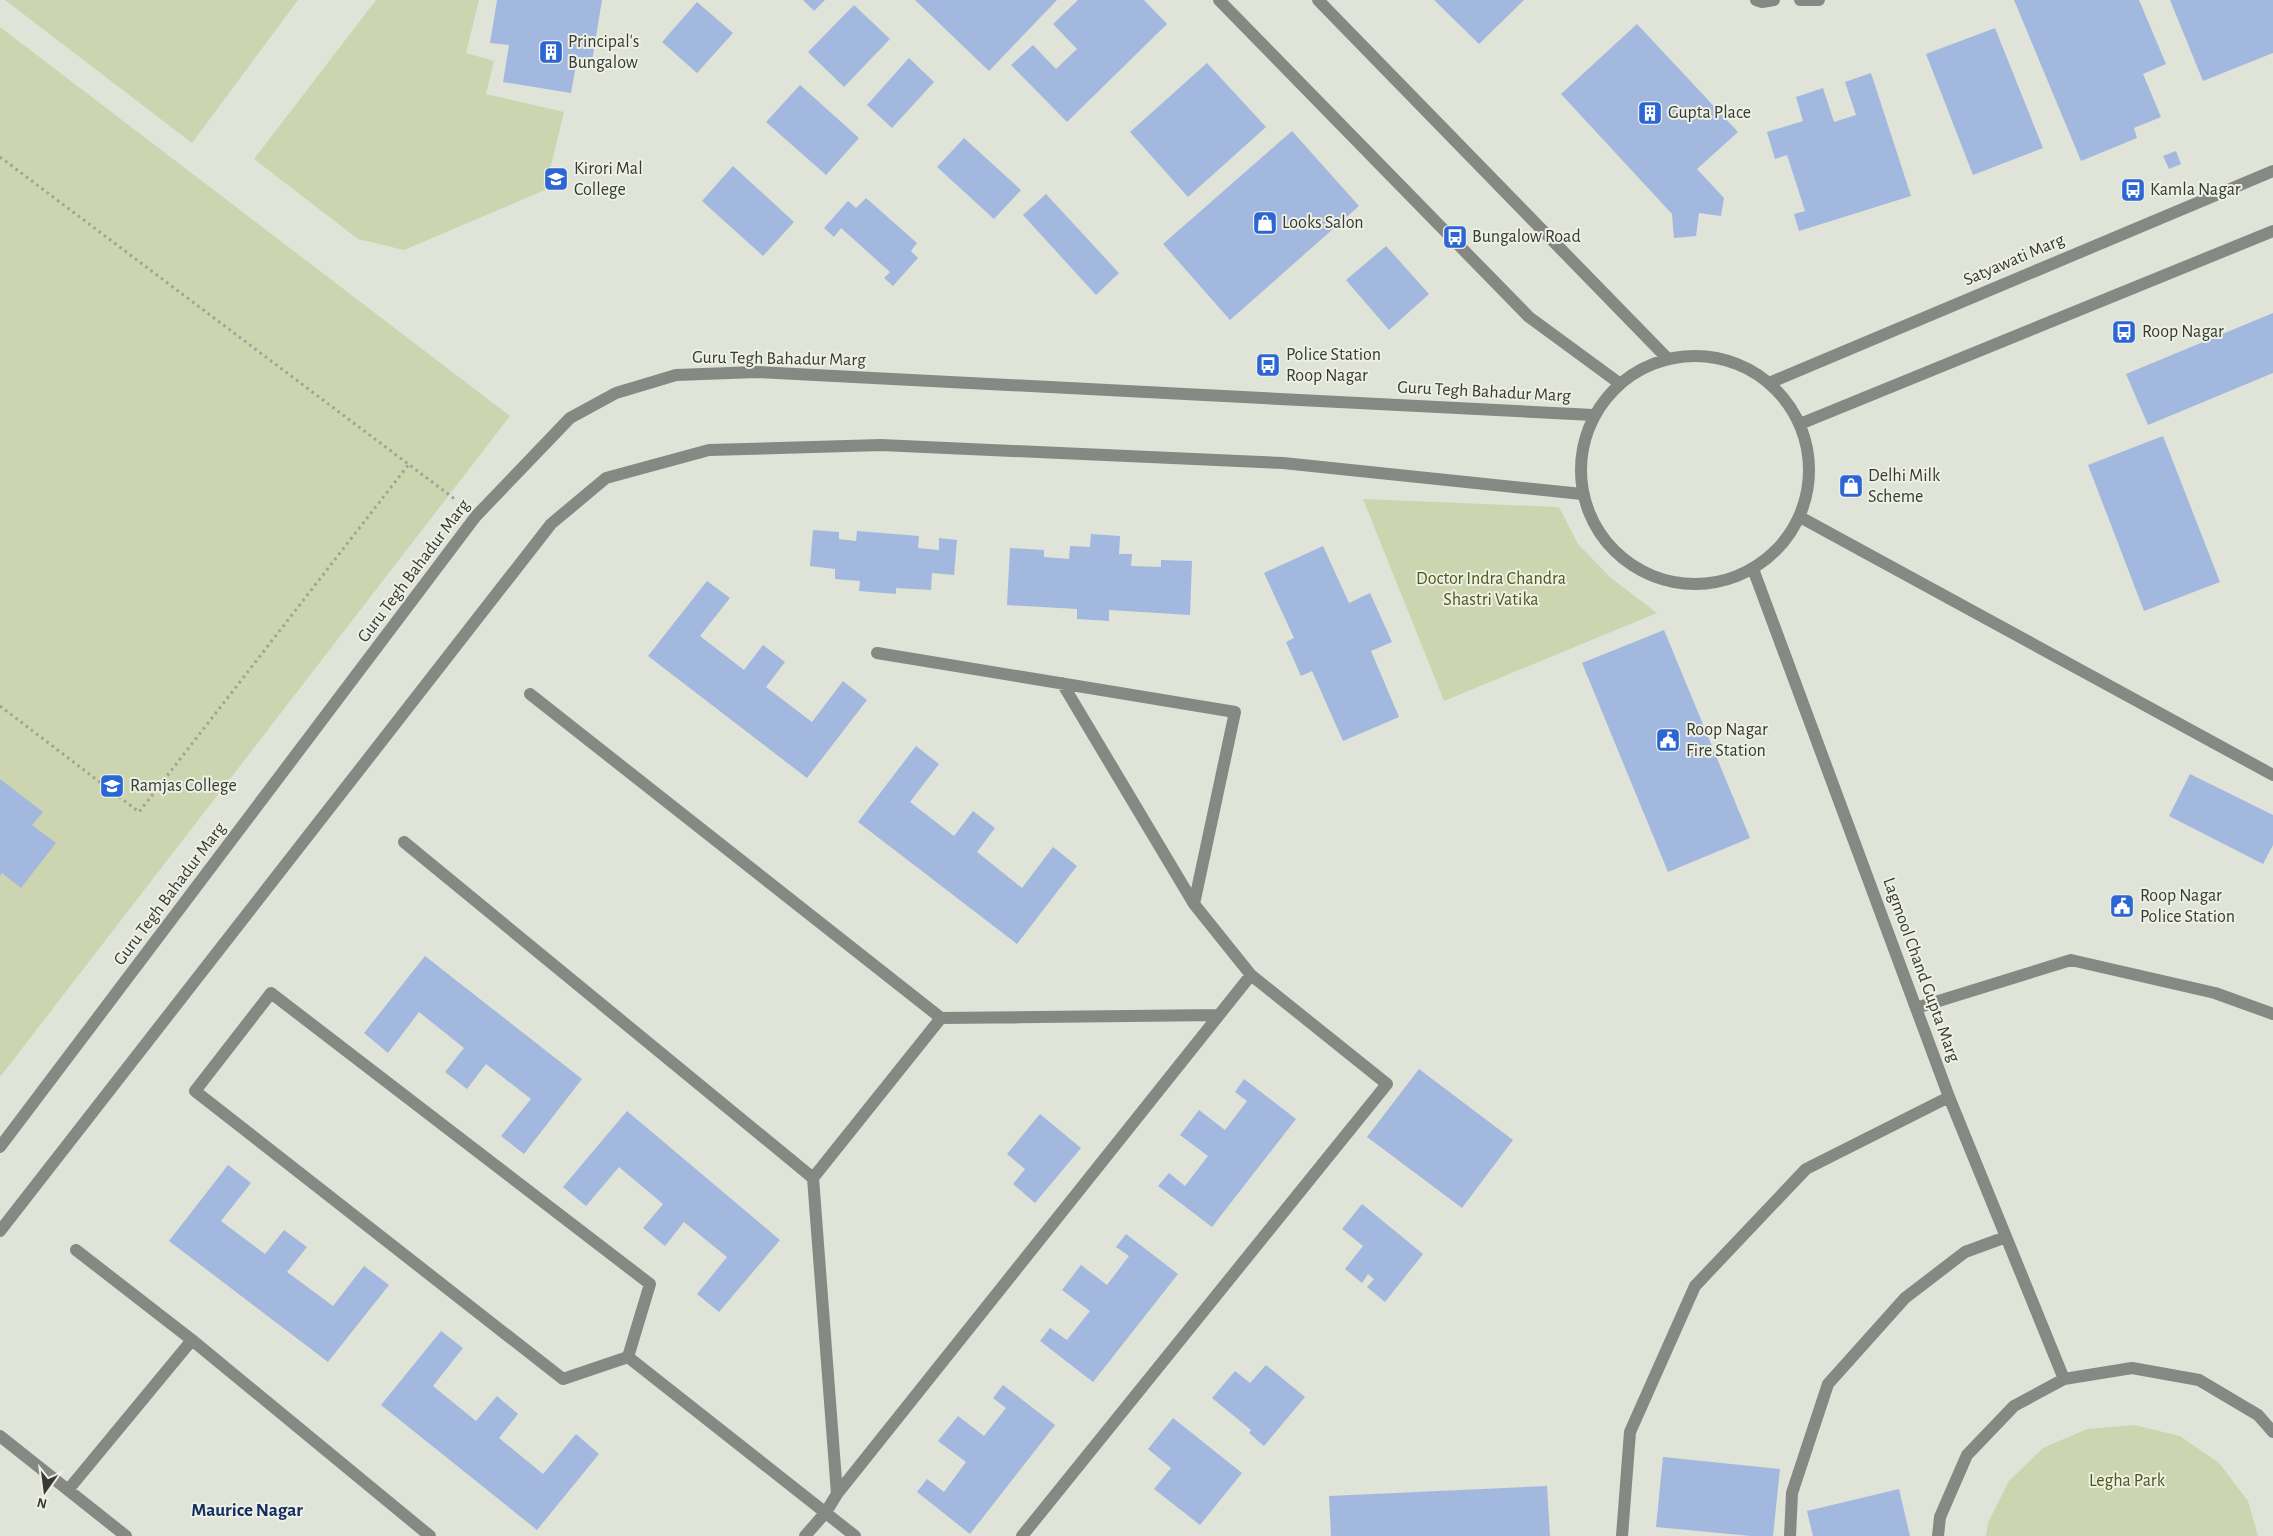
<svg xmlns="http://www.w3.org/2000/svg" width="2273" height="1536" font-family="'Alegreya Sans',sans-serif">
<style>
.green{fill:#ccd5af}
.building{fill:#a3b8de}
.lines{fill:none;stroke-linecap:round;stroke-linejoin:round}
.path{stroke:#9fa298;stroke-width:3;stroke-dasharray:2.5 4;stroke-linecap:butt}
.minor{stroke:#868883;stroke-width:12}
.labels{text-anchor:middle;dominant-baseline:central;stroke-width:4;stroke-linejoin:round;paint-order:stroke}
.poi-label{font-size:18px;fill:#393a35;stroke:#edf0e4;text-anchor:start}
.street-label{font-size:18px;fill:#393a35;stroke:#edf0e4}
.park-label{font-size:18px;fill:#4e5816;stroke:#edf0e4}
.neighbourhood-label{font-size:19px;font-weight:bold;fill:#112d62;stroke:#edf0e4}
</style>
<rect width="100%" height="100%" fill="#e0e3d7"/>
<path class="green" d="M5,0H298L192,143Z
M376,0H479L466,53L494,61L486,94L564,112L545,190L404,250L358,239L254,159Z
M0,27L510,416L0,1077Z
M1363,499L1559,507L1578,544L1611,578L1657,613L1444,701Z
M2134,1425L2180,1436L2219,1463L2248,1501L2258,1536H1986L1988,1523L2009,1481L2043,1448L2087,1429Z"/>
<path class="building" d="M497,0H602L592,61L577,59L571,93L503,82L509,45L490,43Z
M803,0H825L814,11Z
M915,0H1057L989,71Z
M1078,0H1144L1167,24L1067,122L1011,65L1033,45L1056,69L1077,49L1053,24Z
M1434,0H1524L1479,44Z
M2014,0H2139L2166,64L2143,74L2161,117L2134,128L2137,138L2081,161Z
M2170,0H2273V53L2203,81Z
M697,2L733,33L697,73L662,42Z
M854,5L890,39L844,87L808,52Z
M1637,24L1738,132L1697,169L1724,198L1721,216L1699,213L1696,236L1674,238L1672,214L1561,94Z
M1995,28L2043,148L1973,175L1926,54Z
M909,58L934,82L892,128L867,105Z
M1207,63L1266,127L1188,197L1130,132Z
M1871,73L1911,196L1799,231L1794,214L1805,211L1787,155L1775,159L1767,132L1803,121L1796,97L1823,88L1834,122L1856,115L1845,82Z
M800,85L859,138L826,175L766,122Z
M1292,131L1359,206L1230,320L1163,244Z
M964,138L1021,190L994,219L937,167Z
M2176,151L2181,164L2169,169L2163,156Z
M733,166L794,222L763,256L702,201Z
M1046,194L1119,273L1096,295L1023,215Z
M866,198L917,243L911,251L918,258L893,286L884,278L890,272L841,228L834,237L824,228L848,201L856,208Z
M1386,246L1429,294L1389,330L1346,280Z
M2273,313V373L2148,425L2126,374Z
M2163,436L2220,582L2144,611L2088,465Z
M813,530L839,532V539L856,541L857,531L919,536L918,548L939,550V538L957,540L954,575L932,573L931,590L896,588V594L859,591L860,581L835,579V569L810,566Z
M1091,534L1120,536L1119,554H1132L1131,566L1161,567V560L1192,561L1190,615L1109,610V621L1077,619V609L1007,605L1010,548L1044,550V557L1069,559L1070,546L1090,547Z
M1323,546L1349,603L1370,593L1392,642L1371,651L1399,717L1343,741L1312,671L1301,676L1286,642L1294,638L1264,573Z
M707,581L730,598L700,636L744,670L763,645L785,662L766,687L812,722L843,681L867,700L807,778L648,656Z
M1664,630L1750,838L1668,872L1582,663Z
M916,746L939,764L910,802L954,836L973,811L995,828L977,852L1022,888L1053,847L1077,866L1017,944L858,822Z
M2190,774L2273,815V845L2263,864L2169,816Z
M0,779L43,812L32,825L56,843L21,888L2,873L0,876Z
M425,956L582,1079L524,1154L501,1136L531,1099L486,1064L467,1089L445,1072L464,1048L419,1012L388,1053L364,1033Z
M1419,1069L1513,1140L1462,1208L1367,1137Z
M1244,1079L1296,1119L1212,1227L1158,1186L1169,1173L1185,1186L1208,1156L1180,1135L1199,1110L1225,1130L1247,1101L1235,1092Z
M627,1111L780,1240L719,1312L697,1294L727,1257L684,1222L665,1246L643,1228L663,1204L619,1167L586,1206L563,1187Z
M1040,1114L1081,1148L1035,1203L1013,1184L1025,1169L1007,1154Z
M228,1165L251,1183L221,1221L265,1254L284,1230L307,1247L287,1272L333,1306L364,1266L389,1285L328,1362L169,1241Z
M1362,1204L1423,1254L1385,1302L1367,1287L1374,1279L1368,1274L1362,1283L1345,1269L1363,1246L1342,1229Z
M1126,1234L1178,1274L1093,1382L1040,1341L1050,1328L1067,1340L1090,1311L1062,1290L1081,1265L1107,1285L1129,1256L1116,1247Z
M441,1331L463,1348L433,1386L476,1421L497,1396L518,1414L499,1438L543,1474L576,1434L599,1454L537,1530L381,1405Z
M1266,1365L1305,1397L1264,1446L1249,1433L1251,1430L1212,1398L1235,1371L1250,1383Z
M1003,1385L1055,1425L970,1534L917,1492L927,1479L944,1492L966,1462L938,1441L958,1416L984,1436L1006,1408L993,1398Z
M1173,1418L1242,1473L1200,1525L1154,1489L1171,1468L1148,1449Z
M1663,1457L1780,1469L1773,1536H1751L1656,1527Z
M1547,1486L1550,1536H1331L1329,1496Z
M1899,1489L1910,1536H1813L1807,1511Z"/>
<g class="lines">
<path class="path" d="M0,157L456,500
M0,706L139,812L409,464"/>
<path class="minor" d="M1219,0L1529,317L1619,383
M1318,0L1667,358
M1756,0L1762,2L1774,0
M1800,0H1819
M1581 470a114 114 0 1 1 228 0a114 114 0 1 1-228 0Z
M1769,383L2273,171
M1800,424L2273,231
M1800,517L2273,775
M1753,569L1949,1097L2064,1379
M877,653L1235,712L1194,904L1251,975L1387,1084L1022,1536
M1062,683L1194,904
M530,694L941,1018L1219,1015
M404,842L813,1178L941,1018
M1916,1008L2071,960L2215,993L2273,1014
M0,1147L476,516L570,418L616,393L676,375L757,372L1593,415
M813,1178L837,1494
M0,1231L551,524L606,478L709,450L881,445L1283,463L1582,494
M76,1250L192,1340
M628,1357L650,1284L271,993L195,1091L563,1379L628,1357L855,1536
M0,1436L126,1536
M68,1490L192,1340L430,1536
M805,1536L826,1512L837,1494L1251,975
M1622,1536L1630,1432L1695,1286L1806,1169L1949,1097
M1790,1536L1792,1493L1828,1384L1905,1298L1965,1252L2006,1237
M1938,1536L1940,1517L1967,1455L2014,1406L2064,1379L2132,1368L2199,1380L2258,1415L2273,1432"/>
</g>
<defs>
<symbol id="building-square" viewBox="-11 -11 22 22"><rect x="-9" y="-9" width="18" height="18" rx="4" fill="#2c66d4" stroke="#edf0e4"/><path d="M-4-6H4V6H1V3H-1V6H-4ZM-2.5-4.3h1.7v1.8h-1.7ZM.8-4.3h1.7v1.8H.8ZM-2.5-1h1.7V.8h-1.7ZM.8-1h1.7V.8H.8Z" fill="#fff"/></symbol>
<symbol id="university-square" viewBox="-11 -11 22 22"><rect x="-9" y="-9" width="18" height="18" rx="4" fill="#2c66d4" stroke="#edf0e4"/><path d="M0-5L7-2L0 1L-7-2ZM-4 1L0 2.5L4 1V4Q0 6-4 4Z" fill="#fff"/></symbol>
<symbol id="bus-square" viewBox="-11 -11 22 22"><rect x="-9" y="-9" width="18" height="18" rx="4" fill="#2c66d4" stroke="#edf0e4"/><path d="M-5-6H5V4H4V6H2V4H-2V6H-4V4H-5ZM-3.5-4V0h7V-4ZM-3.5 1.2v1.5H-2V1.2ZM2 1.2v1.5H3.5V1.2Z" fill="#fff"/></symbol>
<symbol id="shop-square" viewBox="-11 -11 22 22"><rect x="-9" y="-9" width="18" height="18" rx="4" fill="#2c66d4" stroke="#edf0e4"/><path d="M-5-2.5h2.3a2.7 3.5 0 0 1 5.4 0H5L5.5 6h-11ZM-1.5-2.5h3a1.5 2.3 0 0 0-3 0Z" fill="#fff"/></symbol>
<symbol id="civic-square" viewBox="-11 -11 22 22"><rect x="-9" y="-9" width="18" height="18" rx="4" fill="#2c66d4" stroke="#edf0e4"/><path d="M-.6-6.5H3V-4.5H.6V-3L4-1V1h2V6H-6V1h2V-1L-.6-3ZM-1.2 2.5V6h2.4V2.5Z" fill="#fff"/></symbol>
</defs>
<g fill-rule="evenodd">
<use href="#building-square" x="537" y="38" width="28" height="28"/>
<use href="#building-square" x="1636" y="99" width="28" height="28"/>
<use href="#university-square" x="542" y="165" width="28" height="28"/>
<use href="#bus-square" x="2119" y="176" width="28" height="28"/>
<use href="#shop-square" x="1251" y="209" width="28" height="28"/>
<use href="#bus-square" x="1441" y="223" width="28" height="28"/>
<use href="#bus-square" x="2110" y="318" width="28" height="28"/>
<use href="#bus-square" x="1254" y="351" width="28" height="28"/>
<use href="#shop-square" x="1837" y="472" width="28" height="28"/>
<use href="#civic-square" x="1654" y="726" width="28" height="28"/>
<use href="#university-square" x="98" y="772" width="28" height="28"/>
<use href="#civic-square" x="2108" y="892" width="28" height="28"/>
</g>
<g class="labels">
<g class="poi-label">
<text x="568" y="42">Principal's<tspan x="568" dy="21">Bungalow</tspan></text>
<text x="1668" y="113">Gupta Place</text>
<text x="574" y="169">Kirori Mal<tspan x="574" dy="21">College</tspan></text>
<text x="2150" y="190">Kamla Nagar</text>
<text x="1282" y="223">Looks Salon</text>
<text x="1472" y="237">Bungalow Road</text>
<text x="2142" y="332">Roop Nagar</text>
<text x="1286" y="355">Police Station<tspan x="1286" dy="21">Roop Nagar</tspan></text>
<text x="1868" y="476">Delhi Milk<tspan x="1868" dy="21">Scheme</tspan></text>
<text x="1686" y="730">Roop Nagar<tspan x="1686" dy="21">Fire Station</tspan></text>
<text x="130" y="786">Ramjas College</text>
<text x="2140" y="896">Roop Nagar<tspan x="2140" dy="21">Police Station</tspan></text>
</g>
<g class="street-label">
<text transform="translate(2014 260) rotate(-23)">Satyawati Marg</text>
<text transform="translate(779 359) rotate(1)">Guru Tegh Bahadur Marg</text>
<text transform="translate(1484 392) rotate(3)">Guru Tegh Bahadur Marg</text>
<text transform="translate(414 571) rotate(-53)">Guru Tegh Bahadur Marg</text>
<text transform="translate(170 894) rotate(-53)">Guru Tegh Bahadur Marg</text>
<text transform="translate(1921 970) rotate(70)">Lagmool Chand Gupta Marg</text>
</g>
<g class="park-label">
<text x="1491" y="579">Doctor Indra Chandra<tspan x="1491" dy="21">Shastri Vatika</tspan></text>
<text x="2127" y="1481">Legha Park</text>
</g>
<g class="neighbourhood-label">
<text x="247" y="1510">Maurice Nagar</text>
</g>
</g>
<g transform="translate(45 1491) rotate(194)" stroke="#edf0e4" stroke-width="4" paint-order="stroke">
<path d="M0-4L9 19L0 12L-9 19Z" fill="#393a35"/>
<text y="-8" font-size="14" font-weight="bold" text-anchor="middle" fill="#393a35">N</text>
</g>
</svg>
